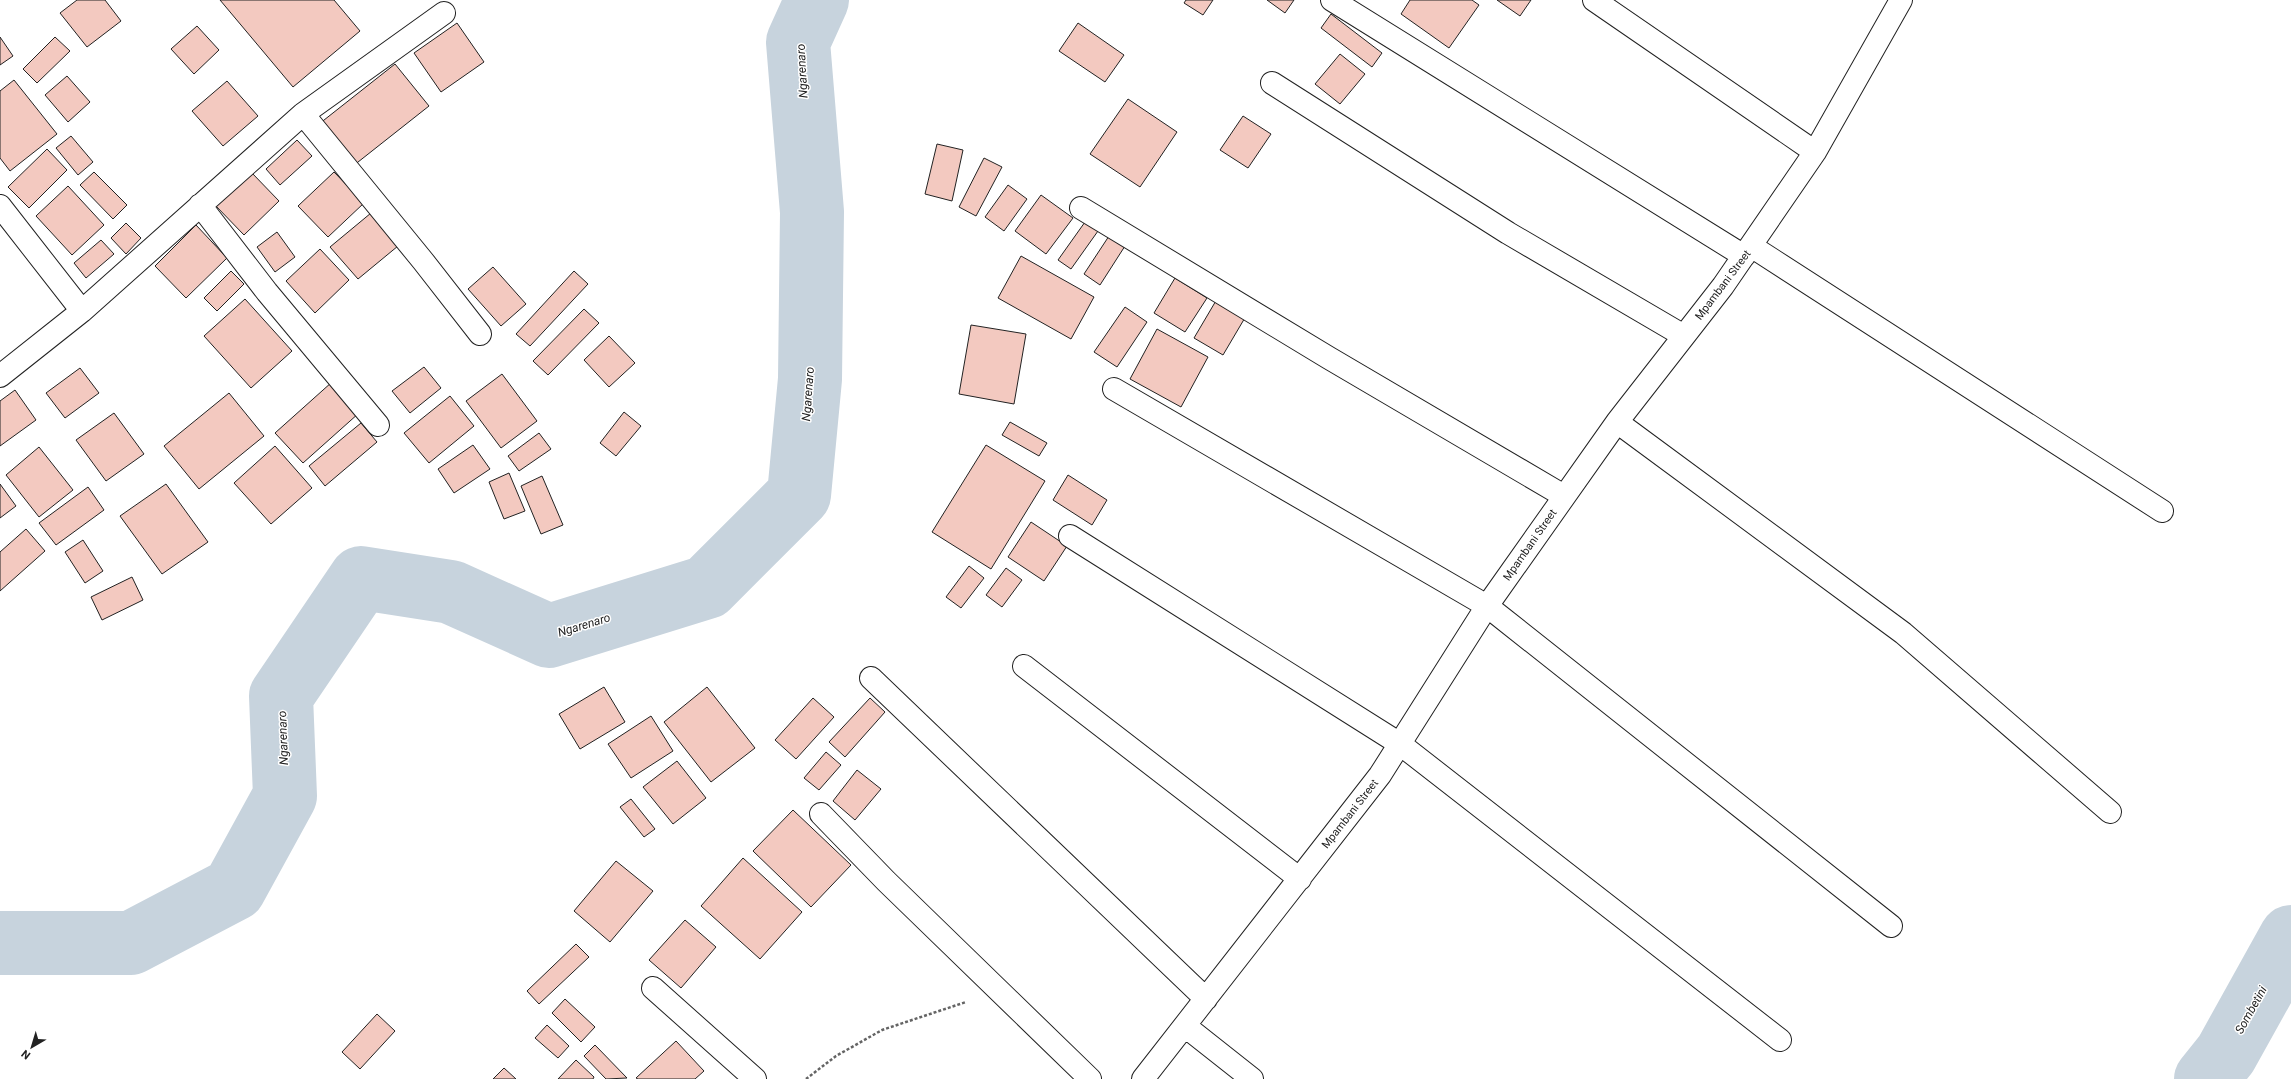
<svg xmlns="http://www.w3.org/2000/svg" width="2291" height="1079" font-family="Roboto,sans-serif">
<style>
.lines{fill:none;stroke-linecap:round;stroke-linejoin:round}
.river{stroke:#c7d3dd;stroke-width:64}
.building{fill:#f3c9c0;stroke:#222}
.street-casing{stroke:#222;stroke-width:24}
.path{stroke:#646464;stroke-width:2.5;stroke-dasharray:3 2;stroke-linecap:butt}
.street{stroke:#fff;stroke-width:22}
.labels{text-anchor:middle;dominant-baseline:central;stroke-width:3;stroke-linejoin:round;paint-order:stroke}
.street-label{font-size:11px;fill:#222;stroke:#fff}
.water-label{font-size:12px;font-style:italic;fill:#222;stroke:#fff}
</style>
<rect width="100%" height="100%" fill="#fff"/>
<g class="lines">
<path class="river" d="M0,943H131L234,889L285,796L281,696L361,578L451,592L549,636L707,587L799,495L810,379L812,212L798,42L817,0
M2206,1079L2226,1054L2291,937"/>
</g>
<path class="building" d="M77,0H105L121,21L87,47L60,13Z
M220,0H334L360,31L293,87Z
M1186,0H1213L1203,15L1184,3Z
M1267,0H1294L1285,13Z
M1410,0H1472L1479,5L1449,48L1401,14Z
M1497,0H1531L1520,16Z
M1331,14L1382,53L1372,67L1321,28Z
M457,23L484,62L441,92L414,53Z
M1078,23L1124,55L1105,82L1059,51Z
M197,26L219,50L194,74L171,49Z
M0,37L13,56L0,65Z
M55,37L70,51L37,83L23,69Z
M1340,54L1365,74L1340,104L1315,84Z
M395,64L429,106L353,166L319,124Z
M67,76L90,102L68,122L45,95Z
M14,80L57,134L10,171L0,158V91Z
M227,81L258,116L223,146L192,111Z
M1128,99L1177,132L1140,187L1090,154Z
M1243,116L1271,134L1248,168L1220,150Z
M71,136L93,162L78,175L56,148Z
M297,140L312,156L280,185L266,169Z
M937,144L963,150L952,201L925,194Z
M47,149L67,170L29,208L8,187Z
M984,158L1002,167L976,216L959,207Z
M94,172L127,205L113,219L80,185Z
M251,172L279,201L244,235L215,205Z
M334,172L364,203L328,237L298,206Z
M1008,185L1027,199L1004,231L985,217Z
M68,186L104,225L72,255L36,216Z
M1041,195L1073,218L1046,254L1015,231Z
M371,213L398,246L358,279L330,247Z
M1085,222L1098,231L1071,269L1058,260Z
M126,223L141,238L126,254L111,238Z
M196,225L227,258L186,298L155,266Z
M277,232L295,257L275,272L257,247Z
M1109,236L1125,246L1100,285L1084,274Z
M101,240L114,254L86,278L74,263Z
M320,249L349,280L315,313L286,281Z
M1021,256L1094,297L1071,339L998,298Z
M493,267L526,304L501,326L468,289Z
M231,271L244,284L217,311L204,298Z
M574,271L588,284L530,346L516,334Z
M1175,278L1207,298L1185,332L1154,313Z
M245,299L292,351L251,388L204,336Z
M1217,299L1246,316L1223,355L1194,338Z
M1125,307L1147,322L1117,367L1094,352Z
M584,309L599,323L548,375L533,361Z
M971,325L1026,334L1014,404L959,394Z
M1157,329L1208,357L1181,407L1130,379Z
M609,336L635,363L609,387L584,360Z
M424,367L441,388L410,413L392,391Z
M80,368L99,393L65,418L46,393Z
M502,374L537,421L501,448L466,401Z
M332,382L359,413L303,463L275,433Z
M15,390L36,420L0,446V401Z
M229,393L264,436L199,489L164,446Z
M450,396L474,426L429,463L404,433Z
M624,412L641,426L616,456L600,443Z
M114,413L144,454L106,481L76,440Z
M1010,422L1047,443L1039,456L1002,435Z
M361,423L377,442L325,486L309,466Z
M539,433L551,449L519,471L508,456Z
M473,445L490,469L454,493L438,469Z
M986,445L1045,481L991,569L932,532Z
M275,446L312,488L271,524L234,483Z
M39,447L73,490L39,517L6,475Z
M509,473L525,511L504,519L489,482Z
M1068,475L1107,500L1092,525L1053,500Z
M542,476L563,525L541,534L521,486Z
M0,484L16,506L0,518Z
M166,484L208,542L162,574L120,516Z
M88,487L104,510L56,545L39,523Z
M1031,522L1067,546L1044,581L1008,557Z
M26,529L45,551L0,591V552Z
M83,540L103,571L85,583L65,552Z
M969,566L984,578L961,608L946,597Z
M1006,568L1022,580L1002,607L986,595Z
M132,577L143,600L102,620L91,597Z
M604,687L625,722L580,749L559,714Z
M707,687L755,748L711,782L664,722Z
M813,698L834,717L796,759L775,740Z
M870,698L885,712L845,757L829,742Z
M651,716L673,751L631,778L608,744Z
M826,752L841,765L819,790L804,778Z
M677,761L706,798L673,824L643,787Z
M857,770L881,789L855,820L833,801Z
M631,799L655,829L644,837L620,807Z
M793,810L851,865L811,907L753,851Z
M743,858L802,912L760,959L701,906Z
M616,861L653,891L610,942L574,911Z
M685,920L716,947L681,988L649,960Z
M576,944L589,957L539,1004L527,991Z
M565,999L595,1027L581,1042L552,1013Z
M377,1014L395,1031L360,1069L342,1052Z
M547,1025L569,1046L558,1058L535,1038Z
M676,1041L704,1071L695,1079H638L636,1078Z
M595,1045L627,1078L606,1079L584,1056Z
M576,1060L594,1077L593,1079H558Z
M504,1068L516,1079H493Z"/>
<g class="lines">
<defs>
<path id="street" d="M1332,0L1744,256
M1594,0L1815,152
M1272,83L1508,233L1684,336
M303,114L423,261L480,334
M200,205L267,292L378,425
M0,206L82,311
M1081,208L1329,358L1564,496
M1751,246L2162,511
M0,376L82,311L303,114L444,13
M1114,389L1487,606L1891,926
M1617,422L1903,633L2110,812
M1070,536L1400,744L1780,1040
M1024,666L1300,879
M871,678L1206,999
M821,814L886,881L1090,1079
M653,988L755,1079
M1185,1026L1252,1079
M1143,1079L1380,775L1487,606L1617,422L1723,286L1815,152L1901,0"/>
</defs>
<use href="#street" class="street-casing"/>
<path class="path" d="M806,1079L836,1056L882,1030L966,1002"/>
<use href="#street" class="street"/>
</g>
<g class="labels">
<g class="street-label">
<text transform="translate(1723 285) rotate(-53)">Mpambani Street</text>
<text transform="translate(1530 545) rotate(-55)">Mpambani Street</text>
<text transform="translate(1350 814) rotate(-52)">Mpambani Street</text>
</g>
<g class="water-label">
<text transform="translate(802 71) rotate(-93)">Ngarenaro</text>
<text transform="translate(808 394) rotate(-86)">Ngarenaro</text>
<text transform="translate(584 625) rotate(-17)">Ngarenaro</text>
<text transform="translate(283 738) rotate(-92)">Ngarenaro</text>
<text transform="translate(2251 1010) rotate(-61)">Sombetini</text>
</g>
</g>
<g transform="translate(32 1047) rotate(218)" stroke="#ffffff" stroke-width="3" paint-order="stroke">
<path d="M0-3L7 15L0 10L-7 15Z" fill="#222222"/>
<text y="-6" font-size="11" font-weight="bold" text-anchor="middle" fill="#222222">N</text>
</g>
</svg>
